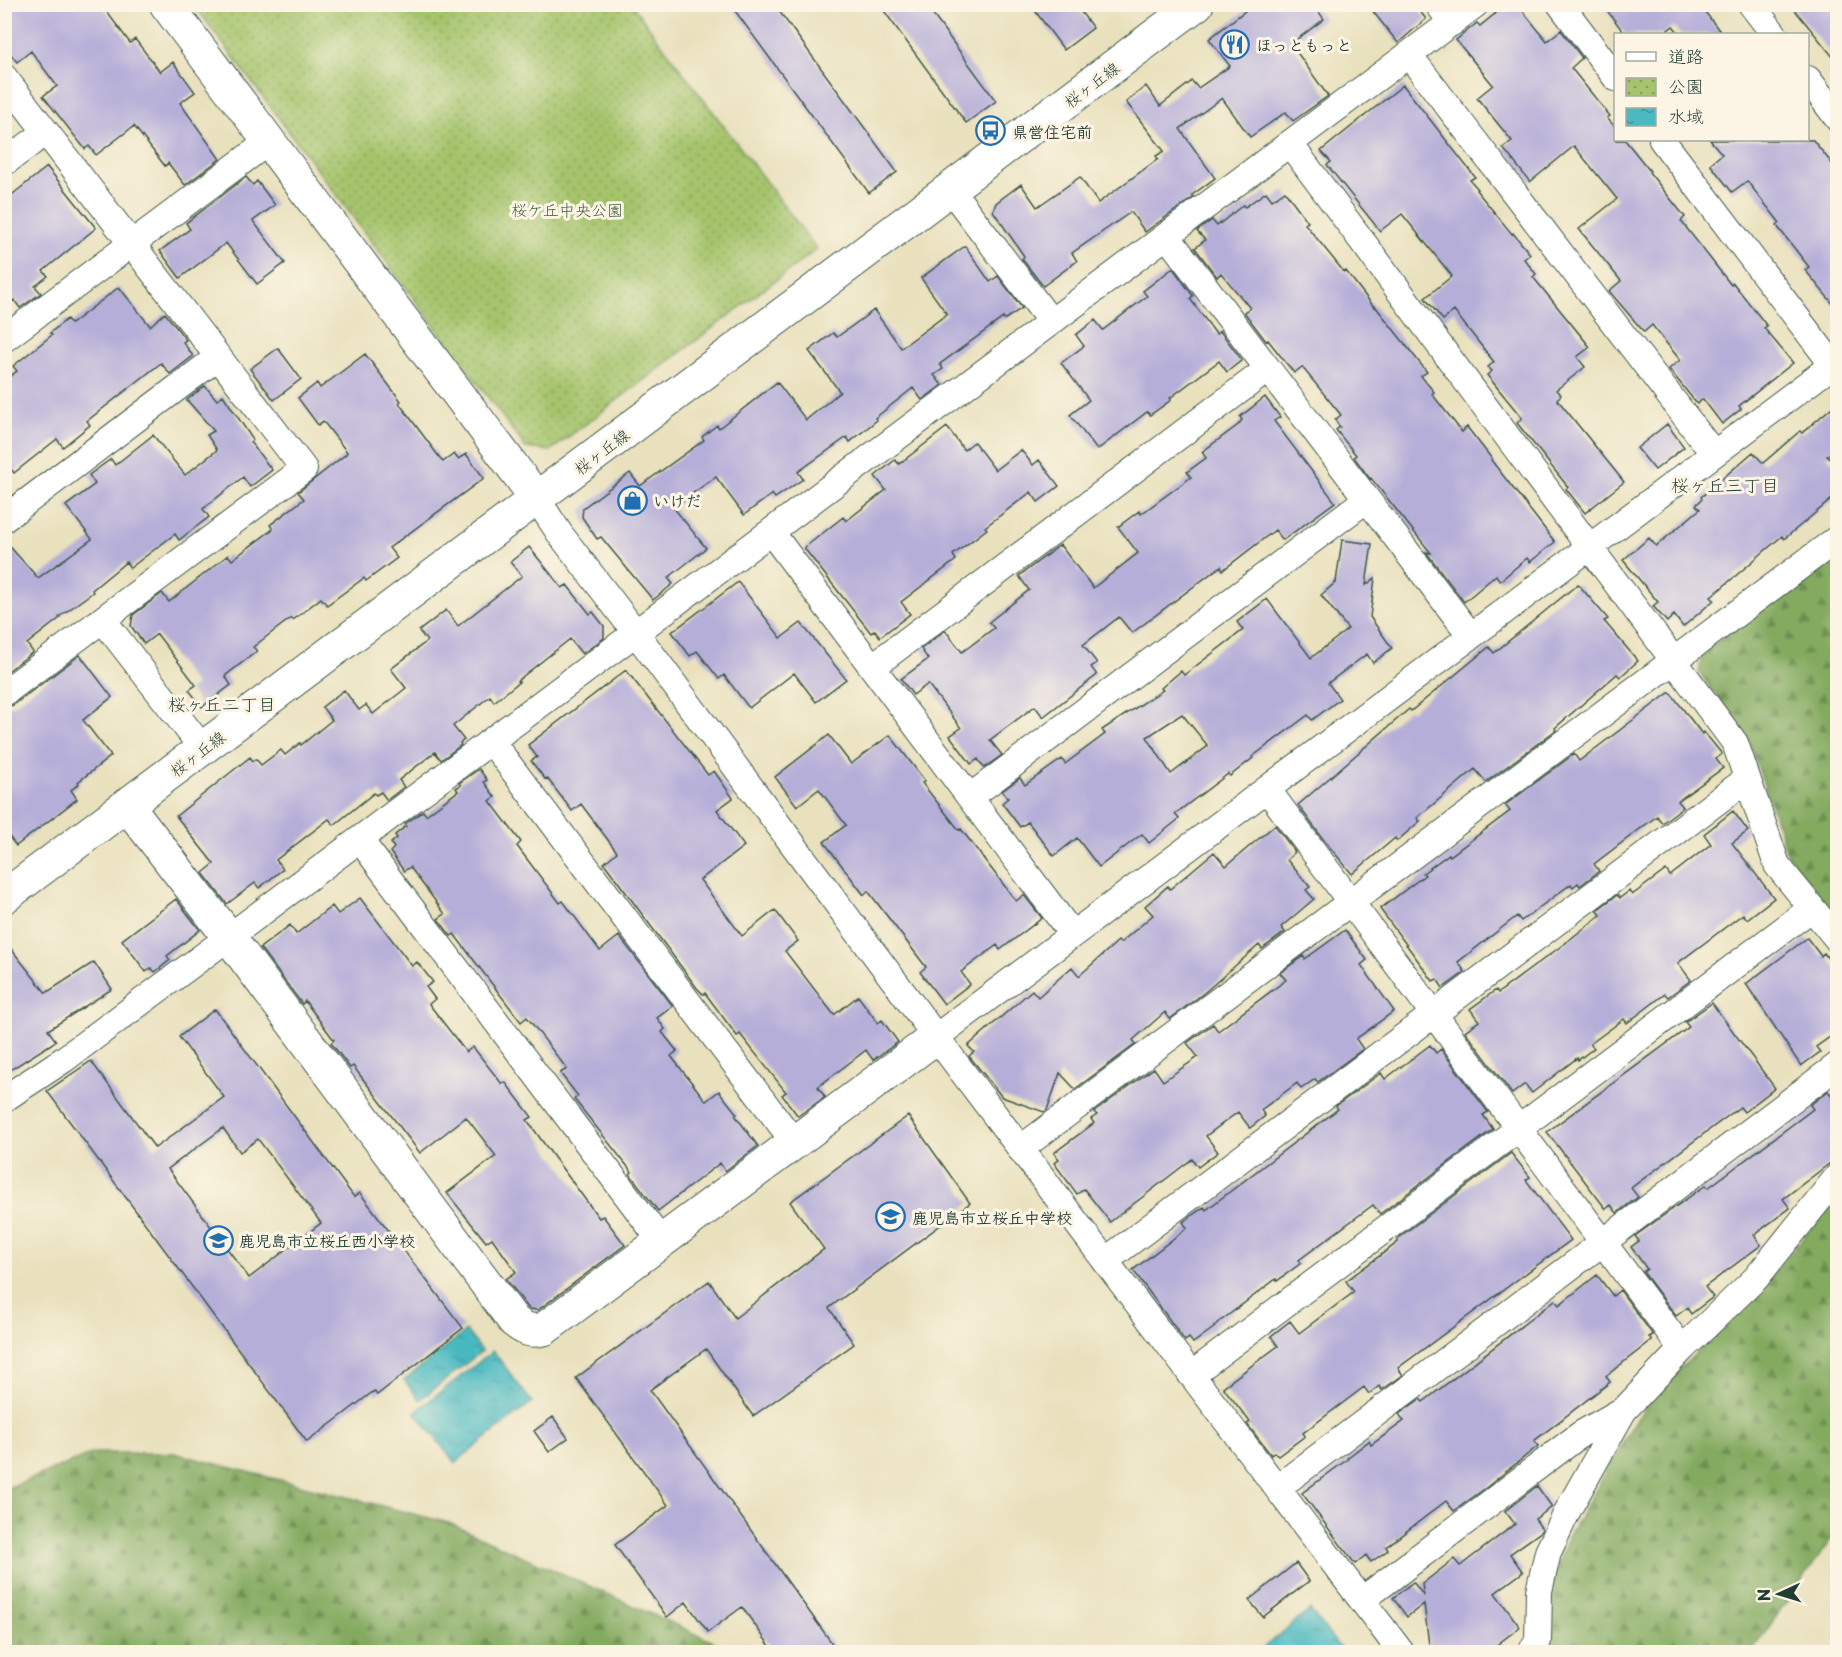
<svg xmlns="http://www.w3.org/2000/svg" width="1842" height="1657" font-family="'Playpen Sans','Klee One',sans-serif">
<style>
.forest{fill:url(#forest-firs);stroke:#52744a;stroke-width:1.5}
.park{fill:url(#park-dots);stroke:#628050;stroke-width:1.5}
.water{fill:url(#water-ripples);stroke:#347b7a;stroke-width:1.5}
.building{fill:#b5aed8;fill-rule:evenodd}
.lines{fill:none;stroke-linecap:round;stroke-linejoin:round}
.minor-casing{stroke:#3d5649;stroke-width:28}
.tertiary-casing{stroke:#3d5649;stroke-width:35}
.minor{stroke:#fff;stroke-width:26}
.tertiary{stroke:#fff;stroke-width:33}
.labels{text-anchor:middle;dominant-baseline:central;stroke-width:6;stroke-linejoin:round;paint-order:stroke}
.poi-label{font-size:16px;font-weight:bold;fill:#1f3d34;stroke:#fcf5e5;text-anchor:start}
.street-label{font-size:16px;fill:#1f3d34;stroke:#fcf5e5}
.park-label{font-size:16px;fill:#405f42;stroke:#fcf5e5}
.neighbourhood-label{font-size:18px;fill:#1f3d34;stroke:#fcf5e5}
</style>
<defs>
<pattern id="forest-firs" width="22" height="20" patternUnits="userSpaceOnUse" patternTransform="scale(1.5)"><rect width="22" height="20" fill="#84aa60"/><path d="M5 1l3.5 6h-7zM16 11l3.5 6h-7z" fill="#6b8c50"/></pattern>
<pattern id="park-dots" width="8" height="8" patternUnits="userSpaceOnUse" patternTransform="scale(1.5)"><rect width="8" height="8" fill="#a5c46c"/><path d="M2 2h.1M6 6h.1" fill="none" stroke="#86a05a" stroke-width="1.8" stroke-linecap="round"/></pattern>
<pattern id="water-ripples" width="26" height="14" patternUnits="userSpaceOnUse" patternTransform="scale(1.5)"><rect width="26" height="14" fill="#4ab9c1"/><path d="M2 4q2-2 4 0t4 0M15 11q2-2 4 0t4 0" fill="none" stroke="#3d989e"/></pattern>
</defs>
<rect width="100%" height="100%" fill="#fcf5e5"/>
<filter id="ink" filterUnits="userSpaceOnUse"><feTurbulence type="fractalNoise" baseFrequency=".0167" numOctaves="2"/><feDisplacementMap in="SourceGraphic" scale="12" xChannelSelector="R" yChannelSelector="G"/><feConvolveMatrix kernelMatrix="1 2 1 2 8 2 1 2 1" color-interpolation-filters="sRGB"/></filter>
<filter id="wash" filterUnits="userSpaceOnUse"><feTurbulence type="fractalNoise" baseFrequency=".008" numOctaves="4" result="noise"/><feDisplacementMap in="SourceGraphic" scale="24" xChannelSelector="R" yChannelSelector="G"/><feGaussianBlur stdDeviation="1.35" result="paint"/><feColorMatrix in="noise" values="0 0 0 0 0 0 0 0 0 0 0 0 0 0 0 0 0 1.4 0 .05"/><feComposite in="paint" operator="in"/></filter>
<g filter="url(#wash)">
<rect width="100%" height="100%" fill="#e9e1bd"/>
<path class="forest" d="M1837,553V917L1788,856L1747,735L1699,673L1702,653Z
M1837,1197V1531L1751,1652H1550L1548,1588L1568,1537L1631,1428L1656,1392L1749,1302Z
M94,1453H174L449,1523L736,1652H5V1489Z"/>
<path class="park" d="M194,5H632L817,249L550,451L526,448Z"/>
<path class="water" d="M466,1331L482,1351L420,1400L404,1380Z
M493,1351L532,1402L455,1463L415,1412Z
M1310,1610L1343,1652H1268L1264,1647Z"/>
<g id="blocks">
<path class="building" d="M4,4H101L130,43L135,39L160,72L173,62L195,92L180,103L220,159L185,185L168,163L165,166L134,126L96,155L89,146L85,149L43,96L57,86L31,51L17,62L4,46Z
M730,4H774L897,172L869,193Z
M879,4H925L996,101L966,123Z
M1030,4H1075L1093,28L1064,50Z
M1254,4H1313L1324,19L1291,44L1328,96L1293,121L1286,112L1250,137L1222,98L1180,129L1215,178L1192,195L1194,197L1145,232L1131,212L1072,253L1077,261L1043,286L1022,259L1024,256L993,211L996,203L1021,184L1037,207L1080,177L1098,203L1158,159L1156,156L1164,151L1126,102L1146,86L1160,106L1192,81L1198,88L1230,66L1209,39Z
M1367,4H1414L1426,19L1398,43Z
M1507,4H1517L1547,41L1561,30L1582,58L1571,68L1610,116L1607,118L1616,128V140H1625L1650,171L1649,172L1685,217L1681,221L1731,285L1733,283L1767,326L1764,328L1793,363L1739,406L1741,409L1722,424L1703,399L1697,404L1669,369L1680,360L1652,325L1644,332L1609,291L1621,281L1579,229L1617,199L1574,146L1530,182L1503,148L1512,141L1477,98L1493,85L1456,40L1477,23L1480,26Z
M1602,4H1699L1722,34H1680L1673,26L1663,34H1625Z
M1790,4H1827L1838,18V63Z
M1403,85L1475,177L1470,180L1478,189L1476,190L1512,234L1513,233L1530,254L1524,259L1536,274L1533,277L1590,347L1577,357L1585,367L1556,390L1561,395L1557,399L1624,482L1585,513L1566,489L1568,487L1517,423L1522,418L1487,375L1492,371L1488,367L1494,362L1454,311L1443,320L1425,298L1452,276L1402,214L1380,231L1327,165L1331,162L1321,151Z
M1710,140H1813L1838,171V310L1805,270L1809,267L1777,226L1780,223L1747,181L1732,192L1710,164L1722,154Z
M47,167L96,228L43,271L48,276L35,286L41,293L20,308L14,300L4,308V201Z
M246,177L253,185L257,181L275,205L253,221L285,263L257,284L226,243L180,278L160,251L190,229L186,223Z
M1285,191L1308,222L1305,224L1344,272L1346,271L1374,307L1375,306L1427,372L1421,376L1434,392L1432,394L1462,432L1467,427L1492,459L1491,460L1555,542L1530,562L1527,558L1500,581L1496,575L1464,602L1426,552L1431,553L1371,478L1370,479L1354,457L1356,455L1336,430L1340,427L1335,420L1341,415L1302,367L1294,373L1268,340L1266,341L1244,312L1250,308L1221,273L1217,277L1195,248L1205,240L1197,231L1212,220L1217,226L1243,205L1245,207L1266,192L1272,200Z
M965,246L990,282L998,276L1022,308L1004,320L1003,318L940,364L943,369L934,375L942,385L922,400L913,388L875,418L877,420L850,442L847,437L798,472L803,479L775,498L772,494L744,515L716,477L673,507L706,548L668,578L673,584L653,600L601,537L597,539L582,517L583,508L630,473L640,486L704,440L702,437L717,425L719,428L777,382L806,420L840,392L809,351L833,333L837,337L874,310L901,348L947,314L921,278Z
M1173,268L1193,296L1190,299L1191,300L1216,334L1220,331L1242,360L1227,372L1219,361L1170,398L1171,400L1150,415L1147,412L1097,450L1070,415L1089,400L1061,363L1084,346L1076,335L1095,320L1103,330L1147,296L1143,291Z
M119,287L150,326L165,313L186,340L183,342L193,356L170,374L161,363L87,421L90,425L63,447L57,439L14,473L4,461V381L17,371L13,366L52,335L50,333L67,319L71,324Z
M278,348L301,379L274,400L250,369Z
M365,354L401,401L399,403L443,462L454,454L458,459L466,454L484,478L389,548L397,558L366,581L364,578L327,605L321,598L293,620L291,618L253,647L257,651L225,676L231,685L202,707L189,690L196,685L157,634L144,644L131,626L133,615L162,593L169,602L228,555L232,560L273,529L270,525L304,499L298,492L346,454L347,452L323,421L318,425L298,398L317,383L320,388Z
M205,386L217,400L223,395L253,440L250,442L272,470L250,487L243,477L203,509L209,517L179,540L175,534L130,568L126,562L92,590L93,592L59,617L60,618L27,644L33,652L4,674V540L38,578L92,539L66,506L95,484L89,475L111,459L115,465L153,435L185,475L217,450L207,435L214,431L187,400Z
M1265,397L1280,417L1274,421L1335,502L1283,540L1275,530L1223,570L1221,566L1132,633L1119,617L1083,645L1097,663L1091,667L1097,675L1043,717L1035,706L990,740L1002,755L984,768L978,759L971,764L950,736L961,728L928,684L913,695L901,679L928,659L921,649L945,630L962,652L994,628L989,622L1029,590L1019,576L1060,545L1093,588L1138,553L1118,527L1139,511L1141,514L1191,477L1187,472L1206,458L1202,452L1238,425L1242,420L1240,417Z
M1838,402V447L1827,456L1838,468V494L1784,539L1782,536L1711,597L1714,600L1683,627L1674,615L1667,622L1653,606L1658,602L1623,560L1649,538L1656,546L1700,509L1696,505L1702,499L1701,497L1753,452L1763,463L1800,431L1802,433Z
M1667,424L1684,447L1655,470L1637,448Z
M947,427L964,450L974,442L995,470L1021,450L1033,465L1039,460L1059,486L1038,502L1031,492L985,527L987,529L953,555L956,560L901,602L910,614L880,637L875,630L871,633L804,548L843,517L846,521L886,490L875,476L895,460L899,464Z
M1342,540L1372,544L1366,585L1375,578L1370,617L1392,648L1373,663L1367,654L1328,683L1340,699L1312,720L1308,715L1252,757L1253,758L1230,776L1228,774L1175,814L1179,819L1149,843L1142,834L1099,867L1077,838L1054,856L1028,822L1020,827L1002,803L1008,798L1002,791L1020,778L1025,785L1062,759L1065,764L1105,734L1102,730L1163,690L1161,688L1181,671L1184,675L1243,630L1237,622L1267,599L1311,658L1348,629L1321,595L1336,582ZM1182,714L1208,746L1171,774L1147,737Z
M529,547L562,588L567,585L590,614L593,612L604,626V638L582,654L570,639L517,681L519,682L494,702L490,696L453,726L464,740L460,743L461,745L441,760L435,752L399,780L404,787L387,800L381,792L376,795L374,793L334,825L329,819L276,860L283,869L259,888L255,883L227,904L203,873L214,864L176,816L250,757L253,761L256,759L261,765L281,750L285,755L300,743L301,745L332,720L322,707L344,690L359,710L366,705L373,714L406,688L391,669L427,641L419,631L446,610L458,626L522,576L510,562Z
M738,582L781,638L801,623L846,679L816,702L794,673L749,708L724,675L719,679L697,651L690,656L672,632Z
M1578,584L1608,619L1604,621L1638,661L1620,677L1617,674L1555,728L1556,730L1486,782L1475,769L1417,818L1420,821L1397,841L1395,838L1352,874L1323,839L1298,805L1409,709L1411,711L1489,647L1494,653Z
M80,655L112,697L83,720L111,756L78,782L79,784L71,790L77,799L16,846L4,830V708L13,705Z
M626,670L708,775L714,771L733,798L717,810L744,846L700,880L742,936L775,910L798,941L785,951L834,1015L858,996L878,1023L882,1020L898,1042L873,1060L866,1050L818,1087L825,1097L798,1116L782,1095L786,1092L740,1034L737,1036L705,993L703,994L697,988L604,863L617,852L581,804L572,811L547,778L545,779L531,761L537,757L528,745Z
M1670,692L1702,734L1704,732L1722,754L1716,759L1723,768L1678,801L1683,807L1662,823L1657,816L1594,864L1599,871L1580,886L1578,883L1573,887L1571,884L1521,921L1517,916L1458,962L1465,972L1443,988L1437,979L1433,981L1380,909L1425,875L1423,873L1449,854L1450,856L1510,811L1505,805L1574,754L1579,761Z
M829,735L851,764L890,735L925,781L922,783L959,830L961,829L1016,901L1024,895L1042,918L1000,950L997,945L961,972L970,984L944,1004L920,972L926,967L868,891L864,895L824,842L846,825L819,789L797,806L775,777Z
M479,769L487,780L484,782L495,797L490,801L521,842L517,846L560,903L563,901L600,951L619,936L673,1006L657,1018L665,1029L662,1032L677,1051L671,1056L706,1101L719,1091L737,1114L735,1115L758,1146L725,1171L720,1163L658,1211L630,1174L632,1172L574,1099L578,1096L560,1073L567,1069L527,1017L521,1022L454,934L451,936L438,919L445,914L410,867L404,871L390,852L394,848L391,843L397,838L395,835L406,826L405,824L423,811L426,815L458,791L456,788L461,785L459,783Z
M1733,811L1748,831L1732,843L1774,898L1747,919L1743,914L1678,963L1691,980L1668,997L1665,994L1627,1023L1624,1019L1590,1044L1594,1048L1578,1060L1577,1058L1532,1093L1525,1084L1512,1094L1465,1031L1479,1021L1470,1009L1496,990L1498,993L1560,947L1601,915L1597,910L1617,895L1620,898L1629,891L1632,895L1666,870L1670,876L1711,844L1704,834Z
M1275,825L1295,852L1287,860L1310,887L1306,890L1314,899L1281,927L1285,932L1262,949L1259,945L1205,992L1170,1019L1165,1012L1133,1040L1136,1044L1075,1089L1060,1073L1047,1110L1044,1112L1002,1097L969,1056L974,1052L968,1046L1032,990L1038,997L1072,967L1079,976L1118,941L1120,943L1153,915L1145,906L1168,886L1170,889L1214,852L1226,866Z
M360,898L412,966L417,962L433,982L426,987L435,999L429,1004L466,1052L473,1047L502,1084L505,1082L532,1117L527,1120L553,1156L599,1218L603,1216L625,1245L538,1310L529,1309L506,1279L516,1272L492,1238L486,1242L447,1193L496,1156L466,1117L420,1153L353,1066L350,1068L331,1043L334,1040L305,1001L302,1004L260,948L290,925L296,934L332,906L338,914Z
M176,899L200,930L167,956L170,960L155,972L151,968L146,972L122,940Z
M1345,930L1367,960L1361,965L1394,1011L1356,1039L1363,1049L1318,1082L1315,1079L1301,1089L1297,1083L1261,1110L1265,1116L1250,1128L1238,1112L1206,1136L1218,1152L1198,1167L1192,1159L1110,1222L1084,1189L1077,1194L1054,1163L1059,1159L1054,1153L1094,1123L1091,1119L1097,1115L1094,1112L1154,1068L1163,1081L1198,1057L1187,1043L1213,1024L1218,1031L1286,980L1280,973L1303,956L1305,959Z
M1807,938L1821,956L1824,953L1838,971V1031L1816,1047L1820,1052L1801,1066L1746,984Z
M4,940L46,993L94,962L112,989L48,1030L56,1041L4,1074Z
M1712,1003L1775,1088L1744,1112L1740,1107L1631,1188L1638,1197L1617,1213L1611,1205L1606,1209L1547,1132L1689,1027L1685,1022Z
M215,1009L354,1197L360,1193L463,1328L377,1395L374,1391L307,1442L47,1091L91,1061L155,1148L224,1097L179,1037ZM223,1128L240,1152L258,1139L321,1223L249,1278L168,1169Z
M1430,1045L1436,1053L1441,1049L1488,1112L1483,1115L1493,1129L1380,1214L1373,1205L1299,1260L1301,1263L1277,1281L1276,1279L1214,1326L1215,1327L1193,1343L1189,1338L1185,1341L1133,1270L1187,1228L1183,1222L1204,1207L1206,1210L1338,1109L1336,1106L1381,1073L1385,1079Z
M1828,1091L1838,1103V1157L1783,1199L1790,1208L1754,1235L1761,1245L1705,1287L1713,1297L1691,1314L1687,1308L1676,1316L1643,1272L1647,1269L1631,1247L1639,1241L1635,1236L1706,1185L1708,1188L1813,1109L1810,1105Z
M908,1116L970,1203L829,1308L854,1344L753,1416L706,1349L650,1390L839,1653H775L742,1607L708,1632L686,1602L667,1617L615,1545L668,1505L576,1378L709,1281L735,1318L824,1249L790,1202Z
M1511,1153L1530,1177L1526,1180L1571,1240L1398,1368L1403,1375L1382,1390L1379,1386L1369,1394L1364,1387L1303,1433L1305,1436L1278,1456L1274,1452L1271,1455L1247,1424L1250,1422L1223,1387L1278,1346L1271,1336L1290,1321L1299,1333L1354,1292L1346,1281L1398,1242V1238Z
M1597,1275L1613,1296L1620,1290L1653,1335L1649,1337L1652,1340L1606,1376L1610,1382L1534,1441L1538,1446L1487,1487L1454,1511L1446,1501L1386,1547L1388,1550L1371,1562L1366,1555L1355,1564L1302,1493L1348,1459L1347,1458L1369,1441L1371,1445L1404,1421L1399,1414L1420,1399L1423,1402L1555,1300L1559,1305Z
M553,1417L568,1438L549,1452L534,1431Z
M1537,1486L1552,1507L1535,1519L1542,1529V1531L1510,1554L1523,1572L1495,1593L1520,1627L1486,1653H1430L1424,1604L1407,1617L1393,1598L1413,1582L1424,1596L1422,1584L1454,1559L1460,1566L1515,1524L1505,1511Z
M1296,1563L1309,1581L1263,1617L1249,1600Z"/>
</g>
</g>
<g filter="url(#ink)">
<use href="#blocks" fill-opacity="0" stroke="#3d5649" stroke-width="1.5"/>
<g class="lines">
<defs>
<path id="minor" d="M1438,4L1452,23
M1560,4L1616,78
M1751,4L1774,34
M1409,55L1714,454
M4,77L304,469L4,693
M1808,79L1838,119
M1662,140L1833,365
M1290,144L1735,743L1777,865L1838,940
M4,163L46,132
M951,190L1051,322
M1167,236L1471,636
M4,339L268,142
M537,499L560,534L636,633L936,1037L1401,1652
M4,519L218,357
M771,532L1072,934
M103,620L203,749
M872,667L1268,369
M491,741L794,1142
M1267,789L1682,1349
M970,797L1367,499
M360,840L661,1241
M936,1037L1838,361
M4,1099L63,1060L229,937L1476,4
M1020,1149L1838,538
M1105,1261L1747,779
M1191,1375L1812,908
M1277,1488L1838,1065
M1362,1600L1581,1434L1623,1410
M1531,1652L1538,1641L1539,1591L1548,1552L1569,1508L1624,1410L1682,1349L1756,1278L1838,1176"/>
<path id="tertiary" d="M166,4L537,499
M127,805L229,937L514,1321C525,1330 531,1332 544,1329L936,1037
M4,897L1197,4"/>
</defs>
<use href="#minor" class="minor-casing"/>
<use href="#tertiary" class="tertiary-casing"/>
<use href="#minor" class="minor"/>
<use href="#tertiary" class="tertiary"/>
</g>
</g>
<defs>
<symbol id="restaurant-ring" viewBox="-11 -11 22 22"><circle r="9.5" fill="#fcf5e5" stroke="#1f6fb2" stroke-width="1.5"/><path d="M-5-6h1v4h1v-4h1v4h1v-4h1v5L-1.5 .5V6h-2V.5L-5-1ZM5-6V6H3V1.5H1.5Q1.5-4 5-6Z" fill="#1f6fb2"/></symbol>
<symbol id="bus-ring" viewBox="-11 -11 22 22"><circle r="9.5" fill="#fcf5e5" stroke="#1f6fb2" stroke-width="1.5"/><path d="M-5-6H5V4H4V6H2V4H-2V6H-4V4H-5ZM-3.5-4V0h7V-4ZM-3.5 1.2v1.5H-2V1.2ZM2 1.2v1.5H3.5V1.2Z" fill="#1f6fb2"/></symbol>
<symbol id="shop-ring" viewBox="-11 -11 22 22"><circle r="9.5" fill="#fcf5e5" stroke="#1f6fb2" stroke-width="1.5"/><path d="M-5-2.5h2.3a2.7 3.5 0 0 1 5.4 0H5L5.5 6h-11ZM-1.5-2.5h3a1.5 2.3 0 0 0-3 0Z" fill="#1f6fb2"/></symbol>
<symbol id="school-ring" viewBox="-11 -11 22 22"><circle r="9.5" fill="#fcf5e5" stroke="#1f6fb2" stroke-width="1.5"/><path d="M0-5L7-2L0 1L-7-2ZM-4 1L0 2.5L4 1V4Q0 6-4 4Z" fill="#1f6fb2"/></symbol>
</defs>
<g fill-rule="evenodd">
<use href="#restaurant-ring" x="1218" y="28" width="33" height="33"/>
<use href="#bus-ring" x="974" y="114" width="33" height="33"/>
<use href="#shop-ring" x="616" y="484" width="33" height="33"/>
<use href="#school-ring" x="874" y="1200" width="33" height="33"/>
<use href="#school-ring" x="202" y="1224" width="33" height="33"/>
</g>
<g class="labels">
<g class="poi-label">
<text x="1256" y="44">ほっともっと</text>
<text x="1012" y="131">県営住宅前</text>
<text x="653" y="500">いけだ</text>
<text x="912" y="1217">鹿児島市立桜丘中学校</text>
<text x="239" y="1240">鹿児島市立桜丘西小学校</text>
</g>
<g class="street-label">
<text transform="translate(1091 84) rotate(-37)">桜ヶ丘線</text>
<text transform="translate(601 451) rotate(-37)">桜ヶ丘線</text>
<text transform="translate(197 753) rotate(-37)">桜ヶ丘線</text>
</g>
<g class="park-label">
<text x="567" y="209">桜ケ丘中央公園</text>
</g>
<g class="neighbourhood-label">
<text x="1725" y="484">桜ヶ丘三丁目</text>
<text x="222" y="703">桜ヶ丘二丁目</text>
</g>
</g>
<rect width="1842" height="1657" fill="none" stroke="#fcf5e5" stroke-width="24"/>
<rect x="1614" y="33" width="195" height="108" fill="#fcf5e5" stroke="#a4ab9e" stroke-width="1.5"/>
<rect x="1626" y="52" width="30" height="9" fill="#ffffff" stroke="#a4ab9e" stroke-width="1.5"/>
<text x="1668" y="63" font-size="18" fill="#1f3d34">道路</text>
<rect x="1626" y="78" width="30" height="18" fill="url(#park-dots)" stroke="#a4ab9e" stroke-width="1.5"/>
<text x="1668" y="93" font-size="18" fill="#1f3d34">公園</text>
<rect x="1626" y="108" width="30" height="18" fill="url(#water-ripples)" stroke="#a4ab9e" stroke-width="1.5"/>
<text x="1668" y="123" font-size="18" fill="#1f3d34">水域</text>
<g transform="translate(1779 1594) rotate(266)" stroke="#fcf5e5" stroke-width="4.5" paint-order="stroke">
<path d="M0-4.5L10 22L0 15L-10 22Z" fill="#1f3d34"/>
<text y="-9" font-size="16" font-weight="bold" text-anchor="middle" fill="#1f3d34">N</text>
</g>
</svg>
